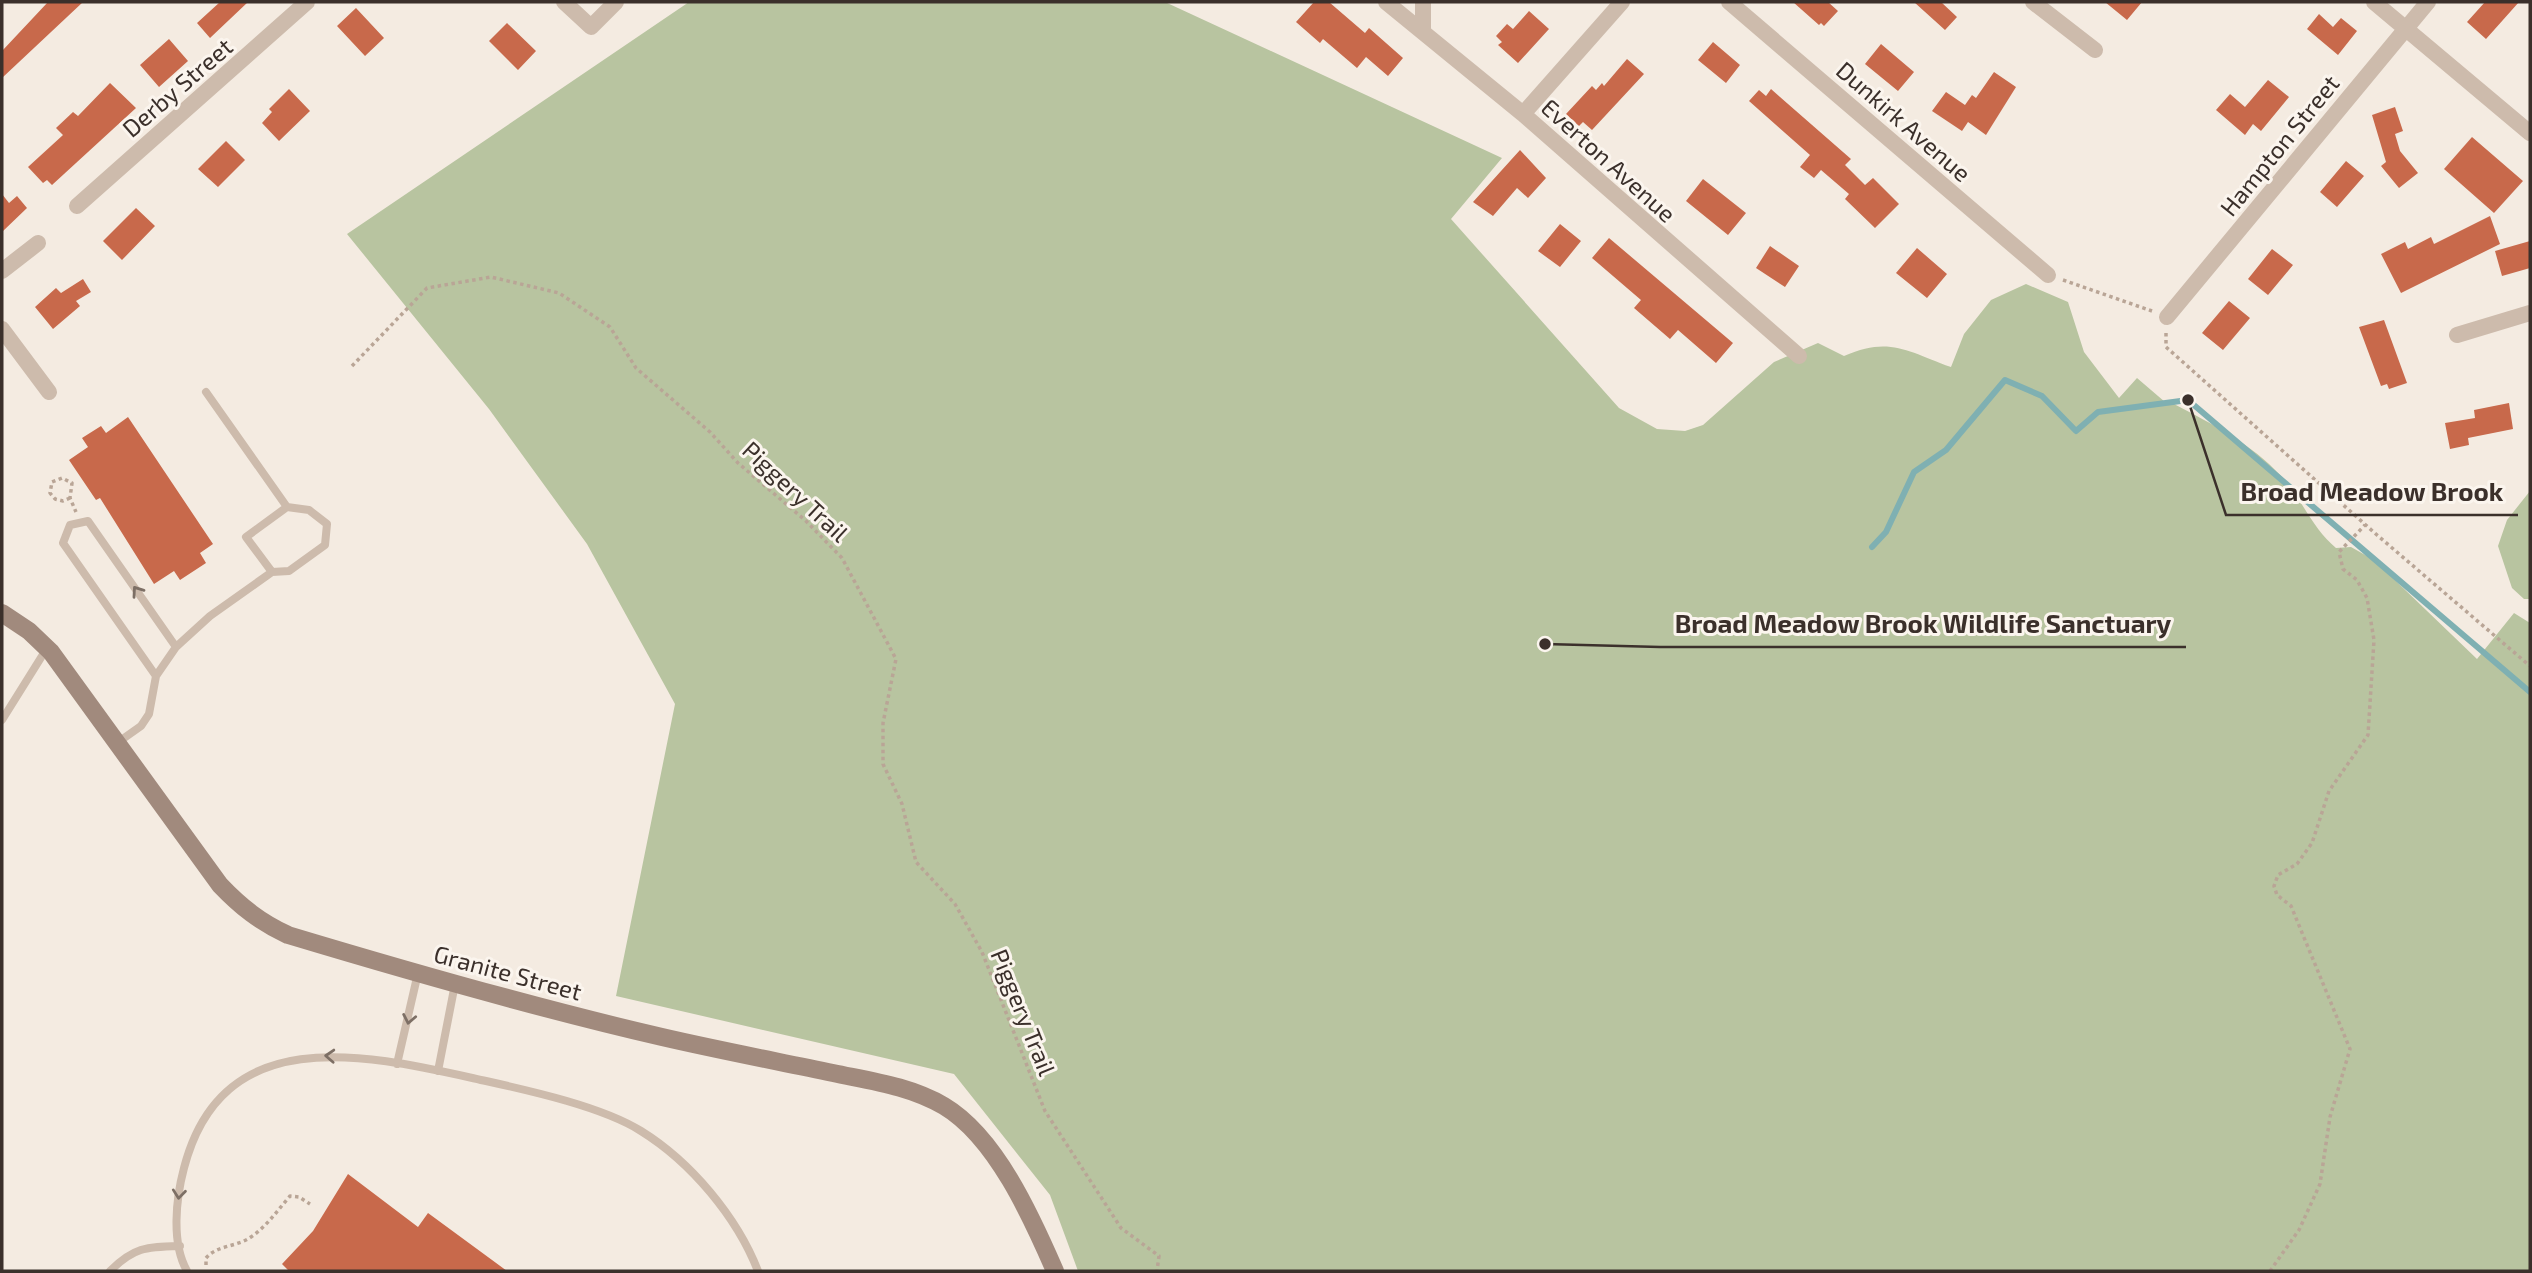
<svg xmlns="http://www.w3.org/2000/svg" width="2532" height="1273" font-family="'Exo 2',sans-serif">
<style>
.green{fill:#b8c4a0}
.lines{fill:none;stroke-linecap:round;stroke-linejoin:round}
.stream{stroke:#7fb0b2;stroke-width:6}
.building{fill:#c8694b}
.path{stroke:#b9a596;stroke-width:3.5;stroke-dasharray:3.5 3.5;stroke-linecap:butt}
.lane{stroke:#cdbbac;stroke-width:8}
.street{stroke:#cdbbac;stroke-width:16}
.secondary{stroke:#a18a7d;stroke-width:18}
.oneway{stroke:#7d6f65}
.labels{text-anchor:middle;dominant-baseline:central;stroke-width:6;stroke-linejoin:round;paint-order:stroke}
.street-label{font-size:24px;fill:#3b302b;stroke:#fbf5ee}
.leader{fill:none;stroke:#3b302b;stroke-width:2.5}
.callout-dot{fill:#3b302b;stroke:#fbf5ee;stroke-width:2.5}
.callout-label{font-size:26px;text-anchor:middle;font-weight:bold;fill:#3b302b;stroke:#fbf5ee;stroke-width:6;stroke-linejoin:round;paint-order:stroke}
</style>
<rect width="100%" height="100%" fill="#f4ebe1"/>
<path class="green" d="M689,2H1165L1502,158L1451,219L1619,408L1657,429L1685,431L1703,425L1774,362L1818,343L1844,356C1889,336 1907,351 1951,367L1964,334L1991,300L2026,284L2068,302L2084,352L2119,398L2137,378L2165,402L2174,404C2212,424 2252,444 2281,476C2302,499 2312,528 2336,548L2351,547L2374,560L2477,659L2514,613L2530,623V1271H1078L1050,1195L954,1074L616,996L675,704L587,544L489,409L347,234Z
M2530,491V599H2524L2512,588L2498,546L2507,520Z"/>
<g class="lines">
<path class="stream" d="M1872,547L1886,532L1914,472L1946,450L2005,380L2042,396L2076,431L2098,412L2188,400L2530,692"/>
</g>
<path class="building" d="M48,2H83L2,78V51Z
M220,2H248L210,38L197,23Z
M1314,2H1329L1365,33L1369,28L1403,58L1388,76L1366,57L1357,68L1323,39L1320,43L1296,22Z
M1793,2H1828L1838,11L1824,26L1821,23L1819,25Z
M1914,2H1941L1957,17L1945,30Z
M2105,2H2142L2127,20Z
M2485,2H2519L2486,39L2467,22Z
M356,8L384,38L365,56L337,26Z
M1529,11L1549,29L1518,63L1498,45L1502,42L1496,36L1507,24L1513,29Z
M2319,14L2333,27L2341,18L2357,31L2338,55L2307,29Z
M507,23L536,51L518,70L489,41Z
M169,39L188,61L159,87L140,65Z
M1713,42L1740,65L1726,83L1698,60Z
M1881,44L1914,72L1898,91L1865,64Z
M1627,59L1644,74L1592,130L1583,122L1579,126L1566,114L1592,86L1596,90L1602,83L1604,86Z
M1994,72L2016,87L1986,135L1968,122L1962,131L1932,111L1946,92L1965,105L1972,95L1976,98Z
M2268,80L2289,97L2261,131L2253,124L2245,135L2216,110L2230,94L2245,107Z
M110,83L136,108L52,185L47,180L43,183L28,167L63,135L56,128L73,112L78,116Z
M289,89L310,111L279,141L262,123L272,112L269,109Z
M1771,89L1851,159L1845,165L1865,185L1873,178L1899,204L1875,228L1845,199L1849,194L1821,170L1814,178L1800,167L1810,155L1749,101L1759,90L1766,96Z
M2395,107L2403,131L2395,134L2400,151L2418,173L2399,188L2381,166L2386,162L2372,115Z
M2472,137L2523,181L2494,213L2444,169Z
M226,141L245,160L218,187L198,169Z
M1520,150L1546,178L1528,198L1517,188L1493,216L1473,202Z
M2346,161L2364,176L2337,207L2320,192Z
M1703,179L1746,213L1728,235L1686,201Z
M2,194L9,203L17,196L27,208L2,232Z
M136,208L155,226L122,260L103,241Z
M2490,216L2500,244L2401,293L2381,254L2405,242L2408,249L2431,237L2434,244Z
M1560,224L1581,241L1560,267L1538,251Z
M1609,238L1733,343L1716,363L1678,330L1670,339L1634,308L1641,300L1592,258Z
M2530,241V268L2502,276L2495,251Z
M1770,246L1799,266L1785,287L1756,268Z
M1917,248L1947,274L1927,298L1896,273Z
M2272,249L2293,265L2268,295L2248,279Z
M83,279L91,292L76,301L80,306L53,329L35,307L56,288L61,293Z
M2229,301L2250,318L2223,350L2202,333Z
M2384,320L2407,383L2389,389L2387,384L2381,386L2359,327Z
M2509,403L2513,429L2468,438L2469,445L2450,449L2445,423L2475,418L2474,410Z
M128,417L213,544L200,553L206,563L180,580L174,571L154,584L100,498L96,500L69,460L88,447L82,438L101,426L106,433Z
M348,1174L418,1227L428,1213L507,1271H289L282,1264L313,1231Z"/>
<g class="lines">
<path class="path" d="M2063,280L2152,311
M2166,333V347L2377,535L2530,666
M352,366L427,288L491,277L559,293L610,327L636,368L710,432L738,463L806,521L842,558L896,659L883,723V764L902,804L916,862L955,904L982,952L1045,1111L1121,1228L1159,1256L1157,1271
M70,498L63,501L55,499L50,493L52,482L62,478L72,483L70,498L76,512
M206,1265V1258C217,1245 237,1247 251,1237C267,1226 277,1211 290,1196L299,1197L310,1204
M2270,1271L2299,1230L2320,1184L2330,1117L2350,1049L2291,906L2277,895L2274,886L2278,875L2297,864L2312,843L2329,791L2368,735L2374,640L2367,598L2357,580L2343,569L2339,552L2365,525"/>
<path class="lane" d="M206,392L287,507
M156,676L63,543L70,525L88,521L176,647
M2,720L47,648
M117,743L141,726L149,714L156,676L176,647L210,616L272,572L289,571L325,545L327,524L309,510L287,507L246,537L272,572
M397,1064L418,973
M438,1071L455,984
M110,1271C134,1247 146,1247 180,1246
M187,1271C171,1243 176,1198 184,1168C223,1017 372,1056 486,1081C531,1091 603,1107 641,1131C691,1162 737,1217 758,1271"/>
<path class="street" d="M564,2L591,27L616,2
M1386,2L1523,114L1799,356
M1729,2L2048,275
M2033,2L2095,50
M2374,2L2530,133
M1423,32V2
M1523,114L1622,2
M77,206L307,2
M2,271L38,243
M2167,317L2428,2
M2,329L49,392
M2457,335L2530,313"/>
<path class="secondary" d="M2,613L29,631L51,652L220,885C241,907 260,922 288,935C411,972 536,1008 662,1037C718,1050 776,1061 833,1073C871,1081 910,1086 944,1106C996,1137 1032,1218 1055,1271"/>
</g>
<defs><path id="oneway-chevron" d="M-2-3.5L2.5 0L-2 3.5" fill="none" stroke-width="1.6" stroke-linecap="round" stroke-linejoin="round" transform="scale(1.75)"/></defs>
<g class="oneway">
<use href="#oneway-chevron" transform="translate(137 591) rotate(-125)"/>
<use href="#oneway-chevron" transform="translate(409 1019) rotate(101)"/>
<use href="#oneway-chevron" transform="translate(330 1056) rotate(-177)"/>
<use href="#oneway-chevron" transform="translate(179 1194) rotate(96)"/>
</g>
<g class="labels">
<g class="street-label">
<text transform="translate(177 87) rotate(-41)">Derby Street</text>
<text transform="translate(1904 121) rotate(41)">Dunkirk Avenue</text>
<text transform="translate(2279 145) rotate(-51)">Hampton Street</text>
<text transform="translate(1609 160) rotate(42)">Everton Avenue</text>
<text transform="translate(796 491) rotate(43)">Piggery Trail</text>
<text transform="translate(508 972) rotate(15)">Granite Street</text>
<text transform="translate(1024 1012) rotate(68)">Piggery Trail</text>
</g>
</g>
<path class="leader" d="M2188 400L2226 515H2518M1545 644L1660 647H2186"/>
<g class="callout-dot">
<circle cx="2188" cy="400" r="7"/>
<circle cx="1545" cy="644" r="7"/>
</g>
<g class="callout-label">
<text x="2372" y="501">Broad Meadow Brook</text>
<text x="1923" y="633">Broad Meadow Brook Wildlife Sanctuary</text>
</g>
<rect width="2532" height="1273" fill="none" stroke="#3b302b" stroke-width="7"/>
</svg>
